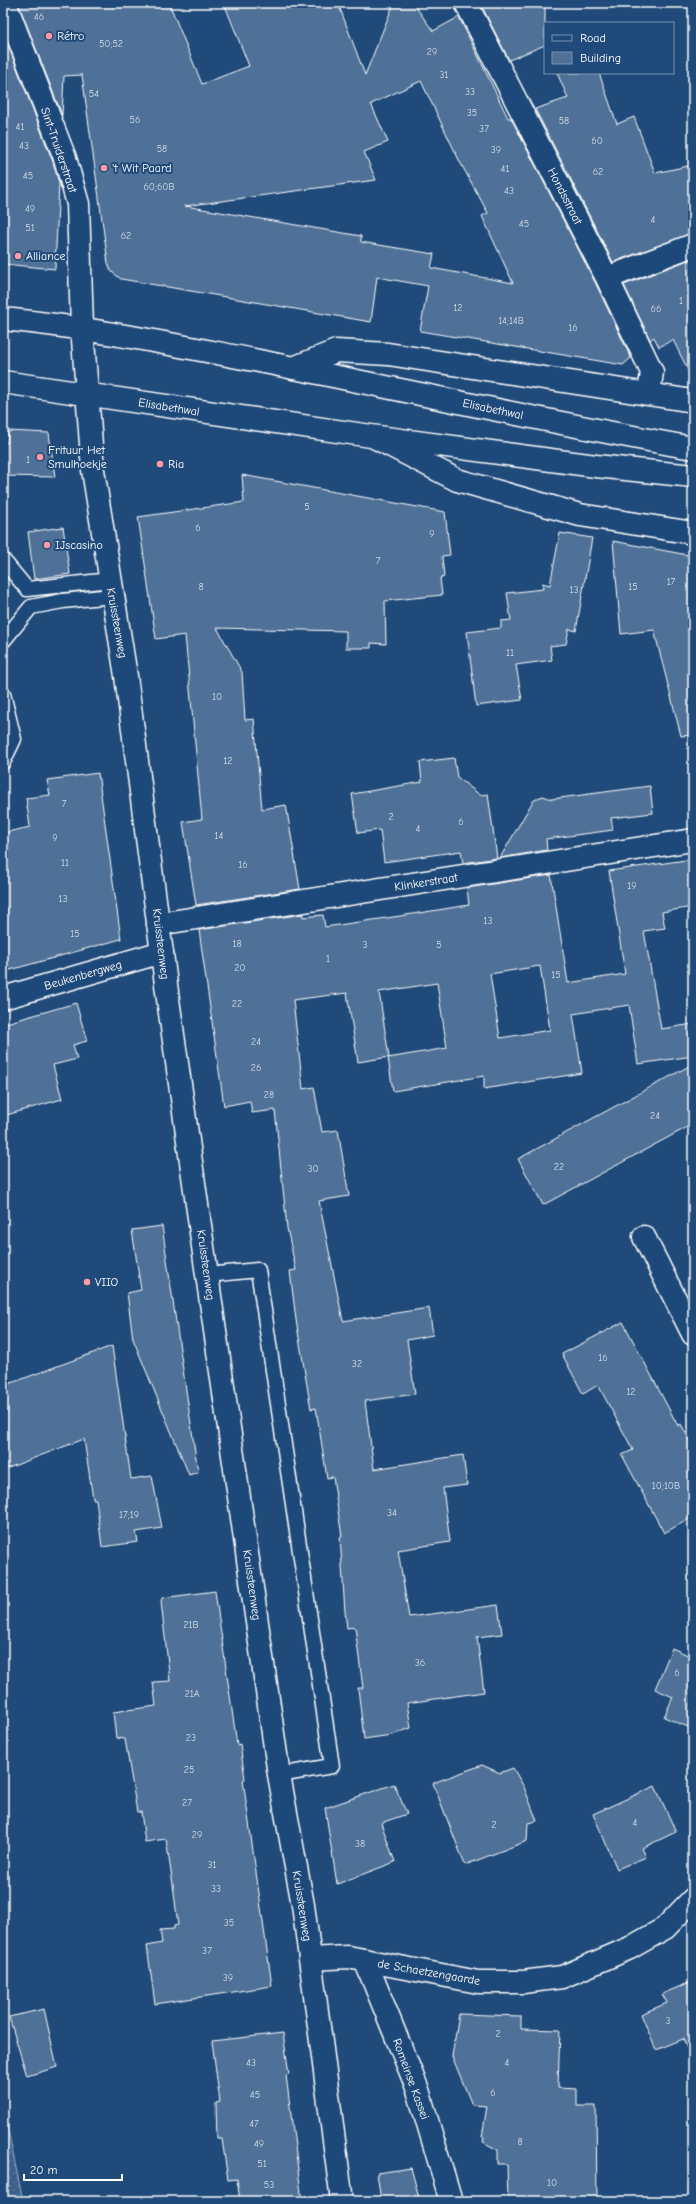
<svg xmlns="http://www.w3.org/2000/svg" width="696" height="2204" font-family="'Comic Neue',sans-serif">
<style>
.grass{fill:url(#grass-dots);stroke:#9eb0c5}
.building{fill:#507197;stroke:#fff;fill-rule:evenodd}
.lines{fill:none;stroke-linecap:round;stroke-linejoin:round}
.lane-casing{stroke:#fff;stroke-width:17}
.street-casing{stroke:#fff;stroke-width:25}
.primary-casing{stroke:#fff;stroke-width:25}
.lane{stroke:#1f4a7a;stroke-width:14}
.street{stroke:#1f4a7a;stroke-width:22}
.primary{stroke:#1f4a7a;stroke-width:22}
.poi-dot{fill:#ff9aa2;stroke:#1f4a7a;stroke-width:1.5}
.labels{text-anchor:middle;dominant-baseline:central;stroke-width:4;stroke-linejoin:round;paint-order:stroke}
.number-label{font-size:10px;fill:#d3dce5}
.poi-label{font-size:12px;fill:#fff;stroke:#1f4a7a;text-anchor:start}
.street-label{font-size:12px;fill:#fff;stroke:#1f4a7a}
</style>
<defs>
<pattern id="grass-dots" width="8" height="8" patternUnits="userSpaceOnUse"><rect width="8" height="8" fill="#3c618b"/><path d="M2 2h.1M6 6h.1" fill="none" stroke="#59799c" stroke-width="1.8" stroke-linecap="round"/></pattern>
</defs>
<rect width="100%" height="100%" fill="#1f4a7a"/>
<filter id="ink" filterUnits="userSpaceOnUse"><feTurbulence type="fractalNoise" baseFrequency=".025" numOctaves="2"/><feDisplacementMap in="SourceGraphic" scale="8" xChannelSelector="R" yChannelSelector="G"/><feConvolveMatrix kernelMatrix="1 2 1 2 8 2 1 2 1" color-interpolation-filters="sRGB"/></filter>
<g filter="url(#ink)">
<path class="grass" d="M3,2107L23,2201H3Z"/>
<path class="building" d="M18,3H169L202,84L249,66L224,3H338L365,75L394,3H413L433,31L459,17L508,118H511L596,284L631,358L623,365L420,331L428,286L377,277L371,322L121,279L117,276L111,271L108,263L82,75L64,76L62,115ZM421,81L460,162L488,213L482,216L513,283L431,268L434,254L361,242V236L185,206L376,180L364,152L388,142L371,104Z
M485,3H545V45L509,60L481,5Z
M3,32L53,162L59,183L55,269L3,264Z
M557,73H599L617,124L634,117L655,173L693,165V233L613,262L535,109L568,98Z
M693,258V380L673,340L659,347L654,337L650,340L624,285Z
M8,431L49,433L55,477L3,476V443H7Z
M242,475L445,512L450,555L442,556L444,577L440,578L442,595L385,601L386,644L371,643V648H346V631L217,628L242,672L245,720L254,719L262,809L286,805L300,889L196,905L183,822L202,819L185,635L156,639L138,517L244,502Z
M63,527L70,574L34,579L28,532Z
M560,533L592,538L576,631L569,629L566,644L550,646L552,660L516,665L522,700L476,706L467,632L501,628V621L511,620L507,593L543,589L542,583L550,585Z
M613,541L693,556V644L690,667L692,735L681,736L654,630L621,634Z
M454,758L457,777L480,795L488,794L497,858L463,863L461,851L384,862L380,830L358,833L352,794L422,782L420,762Z
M98,773L121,939L3,972V833L30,827L26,798L50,795L47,780Z
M650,786L653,813L611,818L613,830L546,839L547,850L500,858L533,801L538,798L543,796L552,799Z
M693,859V907L662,912L665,928L644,931L661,1029L693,1024V1056L638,1064L629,1005L573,1014L582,1073L484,1089V1076L393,1091L388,1058L447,1048L437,983L379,992L389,1057L358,1062L347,993L293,1000L303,1089L314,1087L322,1132L338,1130L349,1196L319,1201L343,1321L429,1308L433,1335L407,1340L415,1394L365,1401L374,1469L463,1455L467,1485L443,1488L450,1542L398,1550L409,1617L498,1605L502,1634L477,1637L484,1692L407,1703L411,1728L392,1735L364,1739L358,1688H363L355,1627L347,1628L345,1612L340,1537H342L333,1477L327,1478L316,1408L311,1409L296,1320L290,1271L296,1270L287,1228L275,1110L252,1113L250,1101L224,1106L199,930L303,914V917L323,915L325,927L400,916L469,905L467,888L551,875L568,983L625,974L609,871ZM540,966L550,1030L500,1038L490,974Z
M76,1003L87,1041L73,1045L77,1059L53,1065L62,1099L3,1116V1024Z
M693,1064V1124L543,1205L518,1159Z
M162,1226L198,1472L189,1475L133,1339L127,1293L141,1290L132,1230Z
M623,1322L678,1426L681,1424L693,1447V1517L664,1533L622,1455L633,1450L598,1385L583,1394L562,1354Z
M112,1346L131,1479L152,1476L162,1528L136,1532L138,1542L102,1547L96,1499H93L84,1439L3,1470V1386Z
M215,1591L237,1745L240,1744L245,1779L243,1780L272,1986L155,2004L147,1946L162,1943L160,1930L174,1929V1926L178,1925L173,1885L166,1839L145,1842L141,1812H137L125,1739L116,1738L113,1712L156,1706L153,1682L170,1681L161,1602L162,1598Z
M672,1648L690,1656L693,1650V1729L664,1717L673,1697L655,1689Z
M482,1765L500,1773L513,1768L524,1787L537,1821L528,1823L527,1841L465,1865L433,1783Z
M394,1784L407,1814L381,1823L395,1862L337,1884L325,1808Z
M655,1786L676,1832L642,1848L646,1857L617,1869L593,1814Z
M693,1981V2062L683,2039L656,2050L641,2014L667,2003L662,1994Z
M44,2009L57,2067L27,2076L9,2017Z
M459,2014L521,2016V2029L560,2030L558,2088L577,2089V2106H596L597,2201H508L507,2164H498V2150L483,2142L484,2137H482L487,2106L472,2105L452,2056Z
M283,2033L289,2074L286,2075L302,2201H240L237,2179L228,2180L222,2139H217L216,2103L220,2102L212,2041Z
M411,2168L420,2201H381L377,2173Z"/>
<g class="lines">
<defs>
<path id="lane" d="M3,560L27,589L110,580
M3,641L31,607L63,601L112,596
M3,694L14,739L3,762
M207,1275L258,1270L332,1766L279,1775"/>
<path id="street" d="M5,3L65,158L78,204L82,327
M466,3L607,278L652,372L649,394
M607,278L693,245
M293,368L336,351L388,354L693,401
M374,437L457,480L580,515L693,533
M158,924L693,840
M3,998L162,952
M644,1237L693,1334
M310,1959L348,1957L478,1982H523L562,1977L630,1948L665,1928L693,1899
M365,1960L418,2090L451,2201"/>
<path id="primary" d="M3,319C88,327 170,344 254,360C400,389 546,422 693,448
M82,327L93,470L126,676L167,992L207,1275L279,1775L303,1905L342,2201
M3,382L371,436L596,466L693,476"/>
</defs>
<use href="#lane" class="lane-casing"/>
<use href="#street" class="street-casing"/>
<use href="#primary" class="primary-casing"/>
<use href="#lane" class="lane"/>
<use href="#street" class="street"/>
<use href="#primary" class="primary"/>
</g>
</g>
<g class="poi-dot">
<circle cx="49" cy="36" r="4"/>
<circle cx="104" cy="168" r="4"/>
<circle cx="18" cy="256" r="4"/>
<circle cx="40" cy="457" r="4"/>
<circle cx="160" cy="464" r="4"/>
<circle cx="47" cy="545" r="4"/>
<circle cx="87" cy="1282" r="4"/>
</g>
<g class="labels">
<g class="number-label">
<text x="39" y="17">46</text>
<text x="111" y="44">50;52</text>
<text x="432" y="52">29</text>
<text x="444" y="75">31</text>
<text x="470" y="92">33</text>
<text x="94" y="94">54</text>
<text x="472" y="113">35</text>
<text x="135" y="120">56</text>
<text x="564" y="121">58</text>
<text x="20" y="127">41</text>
<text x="484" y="129">37</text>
<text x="597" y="141">60</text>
<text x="24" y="146">43</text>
<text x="162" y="149">58</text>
<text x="496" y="150">39</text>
<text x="505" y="169">41</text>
<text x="598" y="172">62</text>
<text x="28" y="176">45</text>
<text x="159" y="187">60;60B</text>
<text x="509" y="191">43</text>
<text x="30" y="209">49</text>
<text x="653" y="220">4</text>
<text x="524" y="224">45</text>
<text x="30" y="228">51</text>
<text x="126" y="236">62</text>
<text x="681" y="301">1</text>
<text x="458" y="308">12</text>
<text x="656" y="309">66</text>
<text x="511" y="321">14;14B</text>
<text x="573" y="328">16</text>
<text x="28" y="460">1</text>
<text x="307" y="507">5</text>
<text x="198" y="528">6</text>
<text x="432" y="534">9</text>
<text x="378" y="561">7</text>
<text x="671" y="582">17</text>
<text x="201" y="587">8</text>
<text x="633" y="587">15</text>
<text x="574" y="590">13</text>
<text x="510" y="653">11</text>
<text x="217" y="697">10</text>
<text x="228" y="761">12</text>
<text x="64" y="804">7</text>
<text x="391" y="817">2</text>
<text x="461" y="822">6</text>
<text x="418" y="829">4</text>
<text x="219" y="836">14</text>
<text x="55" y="838">9</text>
<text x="65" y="863">11</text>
<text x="243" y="865">16</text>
<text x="632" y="886">19</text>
<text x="63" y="899">13</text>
<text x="488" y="921">13</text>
<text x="75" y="934">15</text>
<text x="237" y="944">18</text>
<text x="365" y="945">3</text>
<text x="439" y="945">5</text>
<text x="328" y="959">1</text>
<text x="240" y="968">20</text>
<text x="556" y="975">15</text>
<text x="237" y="1004">22</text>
<text x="256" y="1042">24</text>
<text x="256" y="1068">26</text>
<text x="269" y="1095">28</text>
<text x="655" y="1116">24</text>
<text x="559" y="1167">22</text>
<text x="313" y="1169">30</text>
<text x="603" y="1358">16</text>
<text x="357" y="1364">32</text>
<text x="631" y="1392">12</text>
<text x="666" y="1486">10;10B</text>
<text x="392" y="1513">34</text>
<text x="129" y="1515">17;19</text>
<text x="191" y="1625">21B</text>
<text x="420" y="1663">36</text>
<text x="677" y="1673">6</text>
<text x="192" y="1694">21A</text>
<text x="191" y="1738">23</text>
<text x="189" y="1770">25</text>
<text x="187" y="1803">27</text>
<text x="635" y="1823">4</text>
<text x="494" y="1825">2</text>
<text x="197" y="1835">29</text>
<text x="360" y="1844">38</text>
<text x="212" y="1865">31</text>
<text x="216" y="1889">33</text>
<text x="229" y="1923">35</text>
<text x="207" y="1951">37</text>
<text x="228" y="1978">39</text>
<text x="668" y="2021">3</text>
<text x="498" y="2034">2</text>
<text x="251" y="2063">43</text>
<text x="507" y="2063">4</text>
<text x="493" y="2093">6</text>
<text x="255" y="2095">45</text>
<text x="254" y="2124">47</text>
<text x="520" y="2142">8</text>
<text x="259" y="2144">49</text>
<text x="262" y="2164">51</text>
<text x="552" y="2183">10</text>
<text x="269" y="2185">53</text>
</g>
<g class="poi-label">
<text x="57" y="36">Rétro</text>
<text x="112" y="168">'t Wit Paard</text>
<text x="26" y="256">Alliance</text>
<text x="48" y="450">Frituur Het<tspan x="48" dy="14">Smulhoekje</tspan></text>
<text x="168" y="464">Ria</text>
<text x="55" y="545">IJscasino</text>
<text x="95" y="1282">VIIO</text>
</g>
<g class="street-label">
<text transform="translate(59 150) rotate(71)">Sint-Truiderstraat</text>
<text transform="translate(565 196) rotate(63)">Hondsstraat</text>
<text transform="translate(169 407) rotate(9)">Elisabethwal</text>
<text transform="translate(493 409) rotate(12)">Elisabethwal</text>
<text transform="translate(117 623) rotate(80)">Kruissteenweg</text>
<text transform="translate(426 882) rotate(-9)">Klinkerstraat</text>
<text transform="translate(161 944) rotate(83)">Kruissteenweg</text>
<text transform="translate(83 975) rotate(-16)">Beukenbergweg</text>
<text transform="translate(206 1265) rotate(82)">Kruissteenweg</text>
<text transform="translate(252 1585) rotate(82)">Kruissteenweg</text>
<text transform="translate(302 1906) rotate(81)">Kruissteenweg</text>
<text transform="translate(429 1972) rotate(10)">de Schaetzengaarde</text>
<text transform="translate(411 2079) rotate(70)">Romeinse Kassei</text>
</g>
</g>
<rect width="696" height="2204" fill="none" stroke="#1f4a7a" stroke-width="16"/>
<rect x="8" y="8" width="680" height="2188" fill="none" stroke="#fff" stroke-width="1.5" filter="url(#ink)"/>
<rect x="544" y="22" width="130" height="52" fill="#1f4a7a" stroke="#7992af"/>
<rect x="552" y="35" width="20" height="6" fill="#1f4a7a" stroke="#7992af"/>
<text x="580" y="42" font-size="12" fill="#ffffff">Road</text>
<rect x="552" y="52" width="20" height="12" fill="#507197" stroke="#7992af"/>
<text x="580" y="62" font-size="12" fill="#ffffff">Building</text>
<path d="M24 2174v6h98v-6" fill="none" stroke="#ffffff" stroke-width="2"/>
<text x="30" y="2174" font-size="12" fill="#ffffff" stroke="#1f4a7a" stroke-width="3" paint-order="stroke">20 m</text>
</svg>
